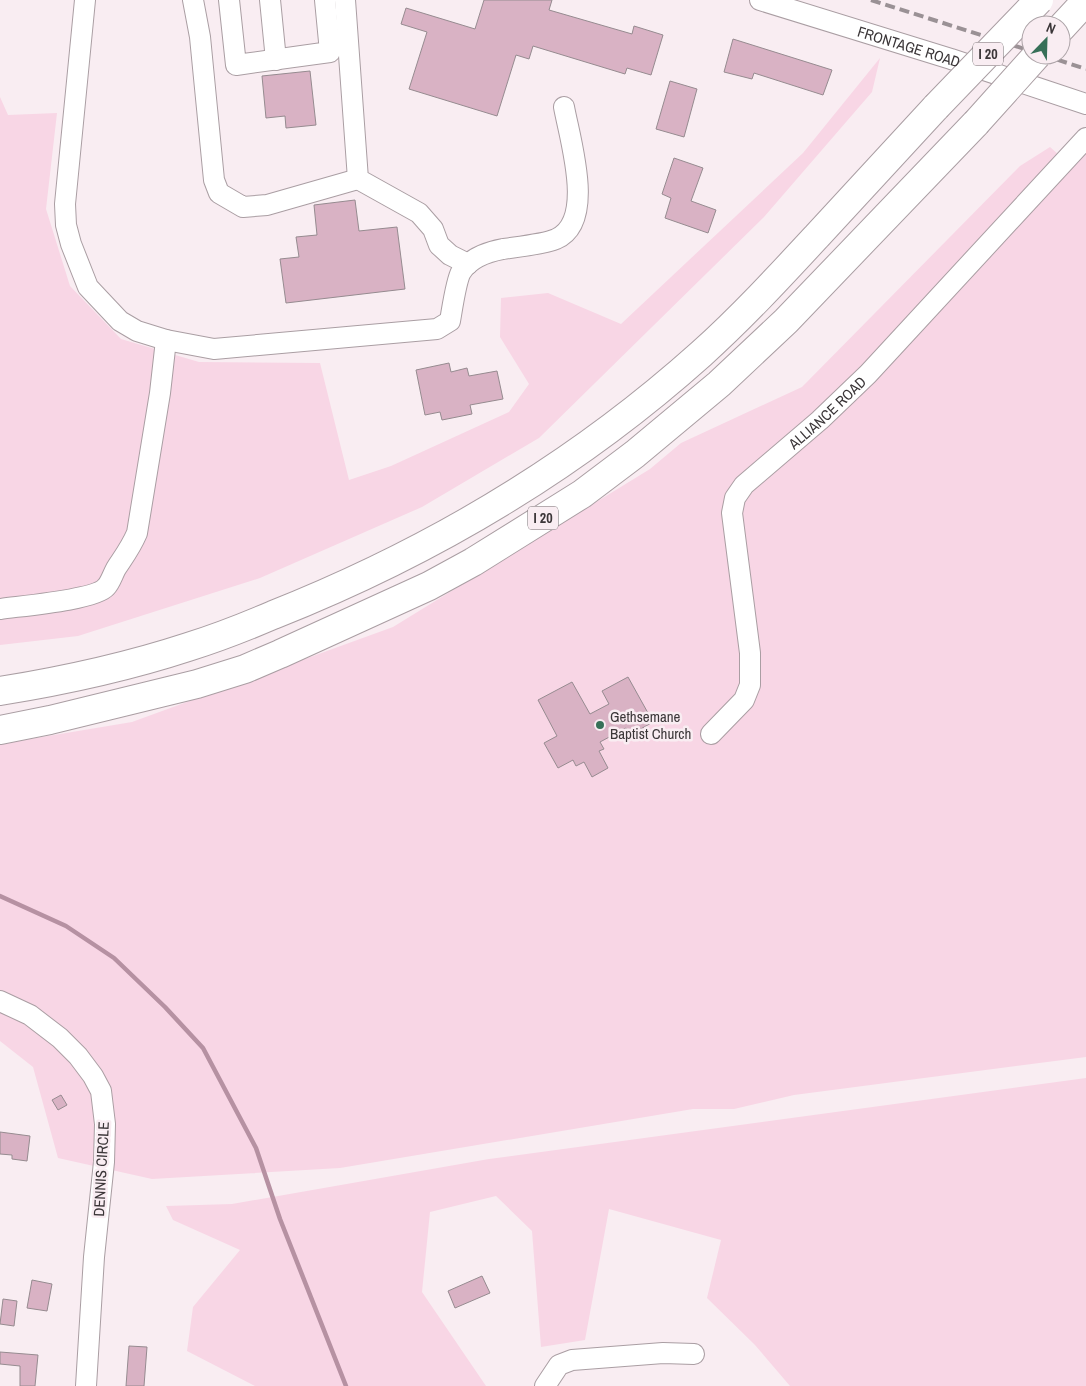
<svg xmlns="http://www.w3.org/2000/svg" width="1086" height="1386" font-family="'Archivo Narrow',sans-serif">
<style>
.green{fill:#f8d6e5}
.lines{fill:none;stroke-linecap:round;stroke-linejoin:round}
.stream{stroke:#b691a2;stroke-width:4.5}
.building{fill:#d9b2c4;stroke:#968b90}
.minor-casing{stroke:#aa9ea3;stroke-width:22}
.highway-casing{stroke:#aa9ea3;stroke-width:30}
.minor{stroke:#fff;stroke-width:20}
.highway{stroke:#fff;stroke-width:28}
.rail{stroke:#9a9195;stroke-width:4;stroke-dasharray:10 5;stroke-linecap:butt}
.highway-bridge-casing{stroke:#aa9ea3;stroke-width:30;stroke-linecap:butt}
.highway-bridge{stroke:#fff;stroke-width:28}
.poi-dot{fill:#377058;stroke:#f9edf2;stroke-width:2}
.labels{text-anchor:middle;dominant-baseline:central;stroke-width:5;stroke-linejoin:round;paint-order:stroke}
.shield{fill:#f9edf2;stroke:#746d70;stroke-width:1}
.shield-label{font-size:14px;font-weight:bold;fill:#3b3638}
.street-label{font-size:15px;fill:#3b3638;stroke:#f9edf2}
.poi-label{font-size:15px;fill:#3b3638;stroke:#f9edf2;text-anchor:start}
</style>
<rect width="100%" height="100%" fill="#f9edf2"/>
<path class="green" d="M880,58L872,92L764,217L539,438L422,507L260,578L78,636L0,645V97L8,115L57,113L46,209L70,286L121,339L199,362L320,363L349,480L391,466L509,412L529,384L500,337L501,298L548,293L621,324L803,153Z
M1050,147L1069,164L1086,147V1057L794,1095L734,1109H693L340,1168L152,1179L58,1158L33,1067L0,1041V744L132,722L393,627L650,469L681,443L802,387L1020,166Z
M1086,1078V1386H790L755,1345L707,1298L721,1240L609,1209L585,1340L541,1347L532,1231L496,1196L430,1212L422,1292L486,1386H255L187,1351L193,1307L240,1250L173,1220L166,1206L232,1204L489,1159Z"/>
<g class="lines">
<path class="stream" d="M0,896L66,926L114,958L165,1007L203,1048L256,1148L280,1219L346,1386"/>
</g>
<path class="building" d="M484,0H552L549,10L632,34L634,26L663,35L651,75L627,68L625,74L533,46L529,59L516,55L497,116L409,89L427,32L401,24L406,8L475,29Z
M733,39L832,70L823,95L754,73L752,79L724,72Z
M310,71L316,125L286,128L285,116L266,118L262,76Z
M670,81L697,89L684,137L656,129Z
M674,158L703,168L691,201L716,210L708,233L665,218L671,198L662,194Z
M355,200L359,231L397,227L405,289L286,303L280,259L299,257L296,237L317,235L314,205Z
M449,363L451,372L467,368L469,376L497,371L503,399L470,405L472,414L442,420L440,412L425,415L416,370Z
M628,677L653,722L630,735L626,728L600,742L604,749L599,751L608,768L592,777L584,762L576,766L573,760L558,768L544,743L557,736L538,700L572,682L590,714L609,704L602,691Z
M61,1095L67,1105L58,1110L52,1100Z
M0,1132L30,1136L27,1161L12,1159V1155L0,1154Z
M482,1276L490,1293L455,1308L448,1291Z
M32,1280L52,1284L47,1311L27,1308Z
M3,1299L17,1301L14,1326L0,1324Z
M129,1346L147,1347L144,1386H126Z
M0,1352L38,1355L35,1386H20V1366L0,1364Z"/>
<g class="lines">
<defs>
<g id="minor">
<path d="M85,0L65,204L66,225L71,244L88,287L120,321L137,331L166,340L214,349L437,329L450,321C452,310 456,281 461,272C470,258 487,252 503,249C516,247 545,244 556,239C596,222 570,140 564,107"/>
<path d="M193,0L200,37L214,180L219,193L243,207L267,205L358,179"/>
<path d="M229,0L236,65L330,52L325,0"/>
<path d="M270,0L276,60"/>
<path d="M345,0L358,179L419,213L433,229L439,245L450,255L468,264"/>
<path id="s1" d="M760,0L951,59L1086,104"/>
<path d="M0,609C20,606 95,600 106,587C111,582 113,573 117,567C125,555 131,547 137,533L160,393L166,340"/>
<path id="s2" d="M711,734L744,700L750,685V653L732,513L735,498L744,485L820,420L868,374L1086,138"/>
<path d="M0,1001L30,1015L60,1038L78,1056L93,1076L101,1091L105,1124L104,1162L94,1257L86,1386"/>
<path d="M545,1386L559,1365L572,1360L663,1353L694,1354"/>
</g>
<path id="highway" d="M1061,28L1086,1
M0,691C62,681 127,667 188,647C217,638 245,627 273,615C429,553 576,466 701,354C742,317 779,277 817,236C857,193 896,150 936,107
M0,730L50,720L197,684L245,669L280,654L429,586L473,562L582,494L635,454L719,384L786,321L976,123"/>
</defs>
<use href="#minor" class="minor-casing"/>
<use href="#highway" class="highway-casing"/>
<use href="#minor" class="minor"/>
<use href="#highway" class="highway"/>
<path class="rail" d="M871,0L1031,51
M1043,55L1086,69"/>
<defs>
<path id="highway-bridge" d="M936,107L1039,0
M976,123L1037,55"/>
</defs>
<use href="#highway-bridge" class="highway-bridge-casing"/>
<use href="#highway-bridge" class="highway-bridge"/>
</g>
<circle class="poi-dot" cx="600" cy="725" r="5"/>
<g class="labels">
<g class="shield">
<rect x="973" y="42.5" width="30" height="23" rx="4"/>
<rect x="528" y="506.5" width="30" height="23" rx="4"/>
</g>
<g class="shield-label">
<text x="988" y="54">I 20</text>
<text x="543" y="518">I 20</text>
</g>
<g class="street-label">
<text stroke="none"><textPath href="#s1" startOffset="156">FRONTAGE ROAD</textPath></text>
<text stroke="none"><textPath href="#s2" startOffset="378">ALLIANCE ROAD</textPath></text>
<text transform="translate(101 1169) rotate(-87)">DENNIS CIRCLE</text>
</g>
<g class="poi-label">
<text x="610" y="716">Gethsemane<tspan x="610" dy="17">Baptist Church</tspan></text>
</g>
</g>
<g transform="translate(1046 40) rotate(23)"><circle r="24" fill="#f9edf2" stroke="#ada4a8"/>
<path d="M0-4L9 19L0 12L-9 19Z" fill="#377058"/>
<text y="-8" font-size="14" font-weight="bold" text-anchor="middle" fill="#3b3638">N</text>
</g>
</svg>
